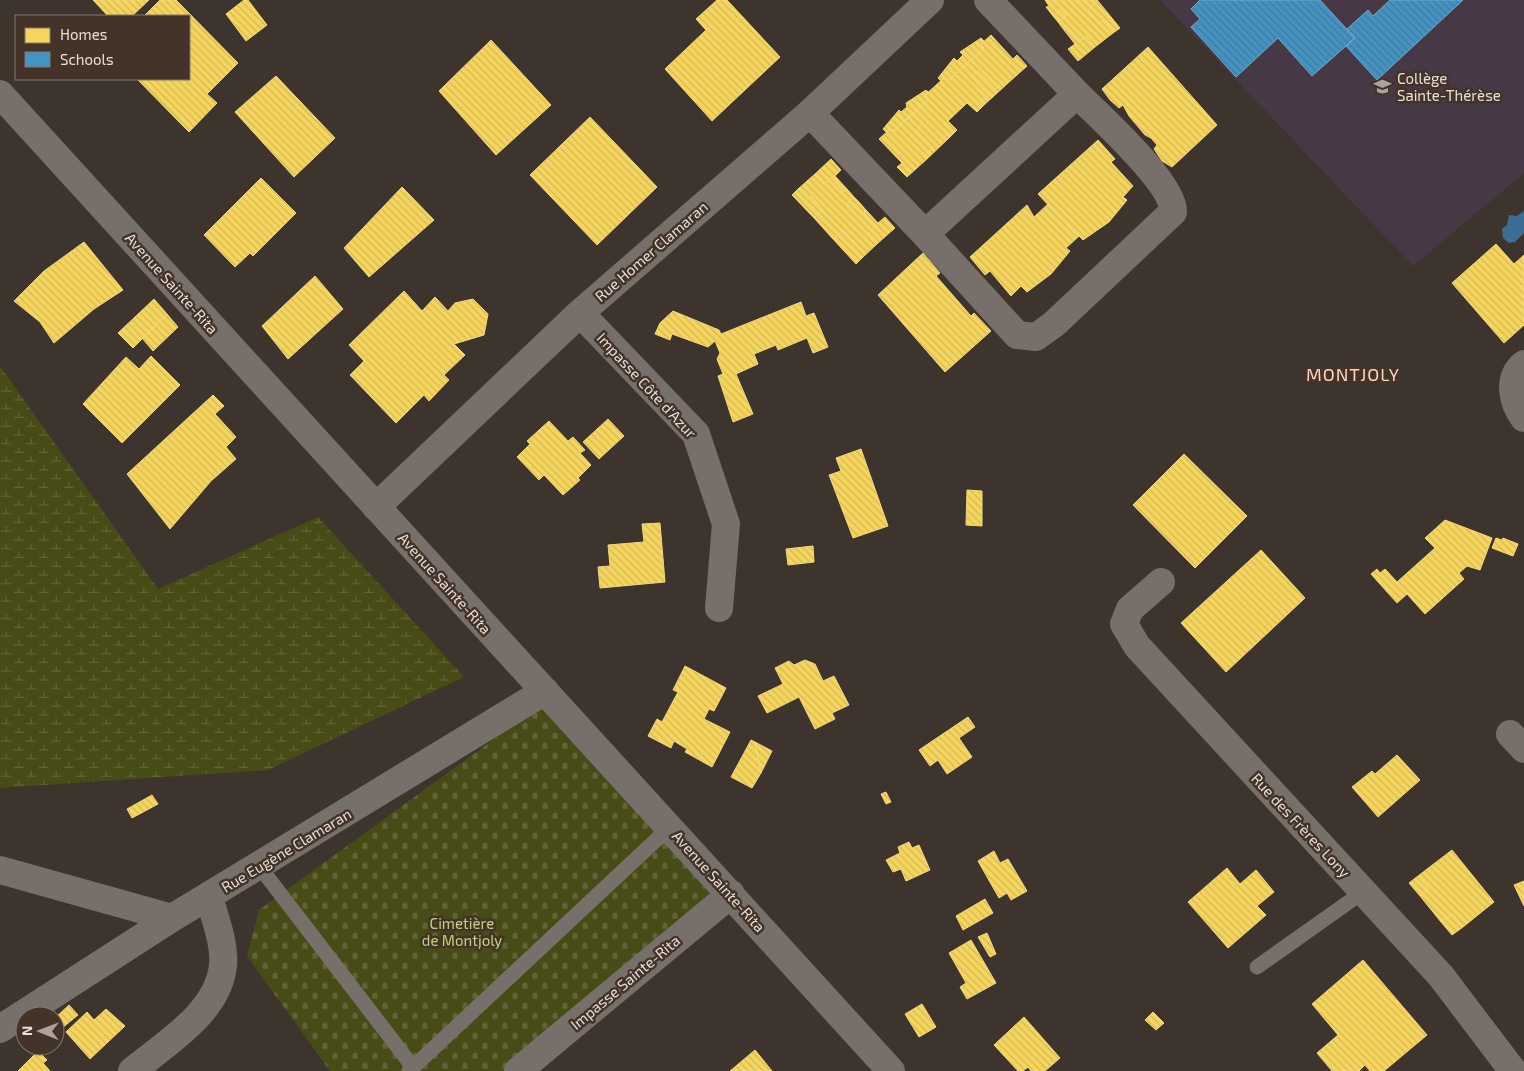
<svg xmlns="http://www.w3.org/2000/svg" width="1524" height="1071" font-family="'Exo 2',sans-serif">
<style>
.education{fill:#463844}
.wetland{fill:url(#wetland-marsh)}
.cemetery{fill:url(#cemetery-stones)}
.water{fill:#3c6e93}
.homes{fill:url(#homes-back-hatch);stroke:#f2d881}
.schools{fill:url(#schools-back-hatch);stroke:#75aac9}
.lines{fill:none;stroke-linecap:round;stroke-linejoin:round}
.lane{stroke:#766f6a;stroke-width:15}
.street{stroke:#766f6a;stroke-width:28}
.labels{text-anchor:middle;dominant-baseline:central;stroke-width:5;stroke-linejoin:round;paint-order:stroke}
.poi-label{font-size:15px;fill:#e9ded7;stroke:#433328;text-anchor:start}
.street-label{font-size:15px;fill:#e9ded7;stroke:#433328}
.park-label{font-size:15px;fill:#c4d377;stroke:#433328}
.quarter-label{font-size:18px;letter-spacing:1px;fill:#ffd2ba;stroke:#433328}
</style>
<defs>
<pattern id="wetland-marsh" width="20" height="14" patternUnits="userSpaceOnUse" patternTransform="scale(1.25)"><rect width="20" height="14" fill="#474b16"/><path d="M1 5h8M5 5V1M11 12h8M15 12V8" fill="none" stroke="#626437"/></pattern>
<pattern id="cemetery-stones" width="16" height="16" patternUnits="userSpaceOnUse" patternTransform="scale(1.25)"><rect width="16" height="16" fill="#474b16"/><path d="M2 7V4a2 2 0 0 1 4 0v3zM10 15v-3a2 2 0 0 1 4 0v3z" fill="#626437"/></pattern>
<pattern id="homes-back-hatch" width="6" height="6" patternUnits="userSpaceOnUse" patternTransform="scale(1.25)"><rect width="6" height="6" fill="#f6d55c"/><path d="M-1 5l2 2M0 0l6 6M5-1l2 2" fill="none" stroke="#d3b856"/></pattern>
<pattern id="schools-back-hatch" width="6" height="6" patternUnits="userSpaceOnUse" patternTransform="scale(1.25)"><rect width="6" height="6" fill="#4393c3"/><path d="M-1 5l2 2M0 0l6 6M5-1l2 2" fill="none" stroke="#447b9c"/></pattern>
</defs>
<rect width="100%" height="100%" fill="#3d342e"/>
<path class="education" d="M1160,0H1524V173L1413,266Z"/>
<path class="wetland" d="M0,366L158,589L318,517L464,677L268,770L0,788Z"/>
<path class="cemetery" d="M541,705L723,900L505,1071H330L247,956L259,910Z"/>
<path class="water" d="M1524,211V233L1515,242L1509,243L1503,238L1502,229L1507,225L1509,215L1517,216Z"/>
<path class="homes" d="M93,0H149L132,16H108Z
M160,0H176L238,63L207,94L217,103L189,132L137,79H189V16H144Z
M244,0H248L267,25L246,41L226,14Z
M717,0H727L780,57L712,121L665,69L706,30L696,19Z
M1045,0H1097L1098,1L1088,10L1099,24L1103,21L1113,33L1095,47L1086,36L1079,42L1067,28L1064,30L1058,22L1066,16L1061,10L1053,16L1046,7L1049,6Z
M1098,1L1120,28L1113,33L1103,21L1099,24L1088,10Z
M1061,10L1066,16L1058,22L1053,16Z
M1067,28L1079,42L1086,36L1095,47L1078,61L1068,49L1075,44L1064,30Z
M991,35L1013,59L1017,55L1027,66L1007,84L1004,81L995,89L978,71L972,77L989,96L980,103L983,106L977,112L967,103L948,121L957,130L951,136L949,133L939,141L923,123L916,130L933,148L924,156L927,159L907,177L897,167L902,163L879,139L890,129L893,132L928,100L924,96L945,77L948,81L984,48L980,45Z
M981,38L984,41L980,45L984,48L948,81L945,77L941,81L938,78L954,58L957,61L963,55L960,52Z
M491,40L551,105L496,155L439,91Z
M1148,47L1217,125L1172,167L1162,161L1154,149L1157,145L1151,138L1145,135L1129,116L1123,105L1119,108L1110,100L1102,89Z
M978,71L995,89L1004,81L1007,84L983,106L980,103L989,96L972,77Z
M276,76L335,138L294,177L235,112Z
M926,90L929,93L924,96L928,100L893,132L890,129L886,132L883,129L899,110L901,112L907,107L906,103Z
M590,117L657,187L597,245L530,175Z
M923,123L939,141L949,133L951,136L927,159L924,156L933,148L916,130Z
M1098,140L1115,159L1111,162L1133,186L1123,197L1127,200L1109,222L1083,240L1079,236L1078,237L1038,194Z
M831,159L841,170L835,176L847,189L844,192L832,178L824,184L815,174Z
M815,174L824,184L832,178L844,192L847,189L854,197L847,204L852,209L859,202L866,210L864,213L876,226L869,233L878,243L862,258L852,247L855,244L843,230L833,239L814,218L823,210L811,196L808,199L798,189Z
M261,178L296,213L253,256L250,253L235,267L204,235Z
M402,187L434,220L369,277L344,248Z
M798,189L808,199L811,196L823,210L814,218L792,195Z
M854,197L859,202L852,209L847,204Z
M1048,204L1078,237L1066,248L1070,251L1051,274L1027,292L1021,286L1011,296L990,271L985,275L970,257L1027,205L1034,217Z
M866,210L878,223L885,217L895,228L878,243L869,233L876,226L864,213Z
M843,230L855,244L852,247L862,258L856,264L833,239Z
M84,242L123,290L94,309L54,343L40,322L14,301L44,271Z
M1496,244L1514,264L1524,255V325L1504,343L1452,283Z
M923,253L940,273L936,276L971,316L974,313L991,331L945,372L878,295Z
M315,276L343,309L288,359L262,326Z
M404,291L422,311L435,297L448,311L455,303L473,299L488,314L484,335L454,344L465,355L444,375L449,380L429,401L424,395L396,423L350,375L364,361L349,345Z
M154,299L167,314L133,348L118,333Z
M801,302L806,316L814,313L828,347L813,353L807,338L778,350L776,345L754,354L758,364L736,374L753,414L733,422L718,376L723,374L717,359L720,353L715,341L708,347L672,334L670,340L655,334L660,323L673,311L719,330L721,334Z
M167,314L178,327L153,351L142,338Z
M151,356L180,385L122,443L83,404L126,357L139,369Z
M213,395L224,406L215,414L236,437L226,447L236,459L211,481L170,529L127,474Z
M608,419L624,436L599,459L583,442Z
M549,421L568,441L573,437L585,450L580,453L591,465L578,478L580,480L563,495L544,475L539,480L517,457L530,444L527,441Z
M861,449L888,526L853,538L829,475L841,471L836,458Z
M1184,454L1247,516L1195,568L1133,505Z
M967,490L982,491V526L966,525Z
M1445,520L1492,538L1480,570L1467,566L1459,573L1464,579L1425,614L1407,594L1397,603L1371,574L1377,569L1380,573L1385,569L1397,582L1435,548L1425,538Z
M660,523L665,582L600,588L598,567L610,566L608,545L644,542L642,524Z
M1496,538L1502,540L1503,538L1518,544L1513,556L1492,548Z
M813,546L814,562L788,565L786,549Z
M1261,550L1305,598L1226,672L1181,623Z
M805,660L815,664L823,681L834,676L849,705L832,713L835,719L815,729L799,697L767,713L758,696L783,684L775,668L789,661L794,665Z
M685,666L726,688L714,711L709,709L704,719L730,732L712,767L685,752L687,749L674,741L671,748L648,736L657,719L662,722L678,692L673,690Z
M968,717L975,727L959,738L972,757L947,774L938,760L930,766L919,750Z
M751,740L755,742L761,773L752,788L731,777Z
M755,742L772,751L761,773Z
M1397,755L1420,780L1378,817L1352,787L1372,771L1375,774Z
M886,792L891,802L886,804L881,794Z
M152,795L158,804L132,818L127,809Z
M909,842L912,848L919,845L930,870L906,881L901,869L893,872L886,860L900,853L898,847Z
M1452,850L1494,902L1463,927L1452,913L1441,922L1420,896L1429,889L1418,876Z
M994,851L1000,863L1008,859L1027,891L1011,900L1007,893L999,898L978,861Z
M1227,868L1240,884L1256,870L1274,892L1257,906L1266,915L1228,948L1188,902Z
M1418,876L1429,889L1420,896L1409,883Z
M1524,881V906L1514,885Z
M985,899L993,913L963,930L956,916Z
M1452,913L1463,927L1452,935L1441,922Z
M987,933L996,954L990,957L978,937Z
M971,940L996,983L967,999L960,987L966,983L949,953Z
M1363,960L1427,1035L1384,1071H1370L1365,1065L1359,1071H1332L1317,1053L1338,1035L1312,1004Z
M922,1004L936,1027L919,1037L905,1014Z
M69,1005L78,1015L62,1028L55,1018Z
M106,1009L125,1026L90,1059L66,1032L87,1012L94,1020Z
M1153,1012L1164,1023L1156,1030L1145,1020Z
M1024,1017L1060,1058L1045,1071H1031L1028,1067L1023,1071H1018L994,1045Z
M755,1050L772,1071H730Z
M38,1051L47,1060L43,1063L50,1071H18Z"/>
<path class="schools" d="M1200,0H1320L1355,38L1312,76L1278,38L1236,77L1191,27L1200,19L1191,9Z
M1390,0H1463L1377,80L1346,46L1355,38L1347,29L1368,10L1373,16Z"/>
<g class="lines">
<path class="lane" d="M259,866L413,1067
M1257,967L1363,892
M409,1071L670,827"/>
<path class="street" d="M0,94L891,1071
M810,113L925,234L1077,94L988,0
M925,234L1017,335L1036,337L1054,324L1173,212C1175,184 1098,115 1077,94
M580,313L696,434L726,524L719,608
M1524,364C1507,378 1512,402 1524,418
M376,507L580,313L810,113L930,0
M1161,582L1130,609L1124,624L1137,646L1441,976L1513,1071
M1510,734L1524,749
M0,870L172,918L545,691
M0,1029L172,918
M132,1071C165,1044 219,1012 223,965C225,943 215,919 209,897
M518,1071L731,894"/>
</g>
<defs>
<symbol id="school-bare" viewBox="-9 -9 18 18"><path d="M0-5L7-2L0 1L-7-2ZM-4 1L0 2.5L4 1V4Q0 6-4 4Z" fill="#ada29c" stroke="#433328" stroke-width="2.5" paint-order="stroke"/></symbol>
</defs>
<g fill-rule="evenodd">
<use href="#school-bare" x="1370" y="74" width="25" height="25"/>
</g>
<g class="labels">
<g class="poi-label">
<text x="1397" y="78">Collège<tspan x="1397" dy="17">Sainte-Thérèse</tspan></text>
</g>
<g class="street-label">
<text transform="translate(651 251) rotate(-41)">Rue Homer Clamaran</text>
<text transform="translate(172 283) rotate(48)">Avenue Sainte-Rita</text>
<text transform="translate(647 385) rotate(47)">Impasse Côte d'Azur</text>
<text transform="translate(445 583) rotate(48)">Avenue Sainte-Rita</text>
<text transform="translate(1301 825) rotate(47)">Rue des Frères Lony</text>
<text transform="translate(286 850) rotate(-31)">Rue Eugène Clamaran</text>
<text transform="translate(719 881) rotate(48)">Avenue Sainte-Rita</text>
<text transform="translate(625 982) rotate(-40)">Impasse Sainte-Rita</text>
</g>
<g class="park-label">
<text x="462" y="923">Cimetière<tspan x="462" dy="17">de Montjoly</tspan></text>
</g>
<g class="quarter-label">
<text x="1353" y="374">MONTJOLY</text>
</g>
</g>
<rect x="15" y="15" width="175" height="65" fill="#433328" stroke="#85776e"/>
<rect x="25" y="28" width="25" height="15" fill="#f6d55c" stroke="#85776e"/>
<text x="60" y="40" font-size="15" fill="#e9ded7">Homes</text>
<rect x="25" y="52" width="25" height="15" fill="#4393c3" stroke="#85776e"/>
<text x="60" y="65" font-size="15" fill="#e9ded7">Schools</text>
<g transform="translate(40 1031) rotate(271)"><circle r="24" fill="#433328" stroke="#85776e"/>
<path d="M0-4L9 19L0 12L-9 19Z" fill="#ada29c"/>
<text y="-8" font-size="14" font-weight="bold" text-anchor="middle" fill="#e9ded7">N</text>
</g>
</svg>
